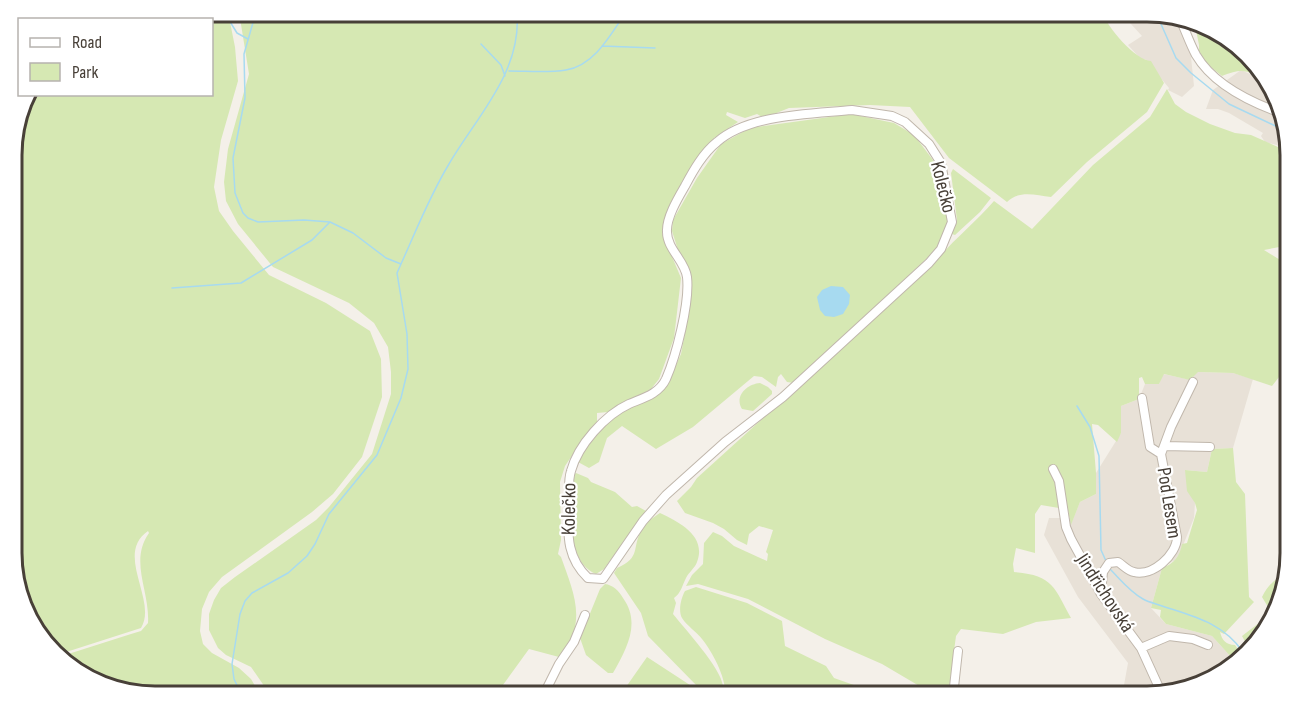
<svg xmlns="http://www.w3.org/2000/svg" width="1302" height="708" font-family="'Sofia Sans Condensed',sans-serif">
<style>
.residential{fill:#e8e1d7}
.green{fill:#d6e8b3}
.water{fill:#a7daf0}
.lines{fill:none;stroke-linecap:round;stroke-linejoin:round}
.stream{stroke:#a7daf0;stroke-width:1.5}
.minor-casing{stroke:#c0b7ac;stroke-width:10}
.minor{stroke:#fff;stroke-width:8}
.labels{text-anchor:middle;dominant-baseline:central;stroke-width:4.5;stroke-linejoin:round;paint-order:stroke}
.street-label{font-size:20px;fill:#484038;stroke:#fff}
.rim{fill:none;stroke:#484038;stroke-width:3}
</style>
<rect width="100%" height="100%" fill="#f4f0e9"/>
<path class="residential" d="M1120,12H1147L1200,26L1190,32H1184L1193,56L1191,57L1194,86L1182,97L1168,90L1169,88L1145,59L1140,62L1138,56L1128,45L1142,36Z
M1241,70L1257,77L1270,87L1290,145V156L1277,145L1265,142L1261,136L1263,133L1229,113L1218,109H1206L1213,90Z
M1197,372L1233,373L1253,379L1233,448L1212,449L1207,472L1186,470L1195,503L1194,518L1180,553L1175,560L1162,568L1151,608L1166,624L1212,636L1231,657V664L1219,677L1156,696H1122L1128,663L1078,597L1044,535L1049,518H1070L1071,524L1080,502L1096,494V473L1121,433V406L1139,399L1145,384H1159L1163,374L1187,379Z"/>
<path class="green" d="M155,12H228L235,47L238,81L221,140L214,187L219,211L233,231L269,275L326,303L370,331L381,359L382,397L362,457L333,494L312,512L222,577L209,592L202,609L200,631L203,644L212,653L239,668L251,679L261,696H155L84,677L62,656L131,634L141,631L148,623C150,591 129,561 149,533L148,531C114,554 158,601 141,628L60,654L36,632L13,571V137L26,95L212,94V20L117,19Z
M239,12H1102C1107,27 1135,60 1151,61L1164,83L1147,112L1087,162L1051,197C1035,195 1019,190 1007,202L949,158L910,107L870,105L789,108L764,118L757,114L745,118L727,112L726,115L738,122L714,138L696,163L664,222L662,233L681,278L674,338L659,379L651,389L608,412L597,413V423L581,442L565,466L560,482L561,540L558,554L561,557C570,583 583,610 572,637C569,644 563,651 559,657L529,649L495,696H271L251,667L226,655L218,648L209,630V614L214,600L221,588L235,577L316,520L329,507L372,454L391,394V372L388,347L374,323L349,303L273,267L238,224L226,201L224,182L228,149L249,74Z
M1201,26L1218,31L1266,76L1268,81C1247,71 1244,67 1222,76L1207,64L1199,51V45L1196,30Z
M1167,89L1175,104L1186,112L1210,124L1235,133L1251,135L1278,147L1290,155V245L1264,250L1290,266V363L1272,386L1233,373L1198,372L1190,380L1164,374L1159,384H1145L1142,377L1139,378V399L1121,406V433L1117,442L1098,425L1092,424L1096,473V494L1080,502L1071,525L1061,477L1056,481L1059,508L1041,505L1035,514V553L1016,548L1013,564L1014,572C1053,575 1054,587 1071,618L1036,622L1003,634L961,629L956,636L948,696H923L924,694L921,687L882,664L825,639L748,599L698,584L686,586L692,575L703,564L704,543L713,532L722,536L734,546L767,561L768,554L766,552L773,530L759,526L749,534L747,545L737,540L724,529L713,523L685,513L677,501L691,487L697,478L935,262C953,240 975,223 994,201L1032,229L1093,165L1150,117Z
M851,114L894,123L914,135L936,164L945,198L948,219L941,245L794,383L787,382L781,374L778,377L776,387L762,377L754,376L693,427L656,449L622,426L607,438L599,462L589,468L578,462L586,448L608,422L621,411L659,394L667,385L681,354L688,317L690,275L678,250L672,231L673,220L697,178L721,144L750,128Z
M953,169L991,198L980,212L955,235L952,234L957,220L951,173Z
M760,383L768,387L772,391V394L753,411L742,409C734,396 747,384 760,383Z
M1233,448L1236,482L1245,494L1249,597L1254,602L1224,634L1220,632C1222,640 1226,645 1235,645L1241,654L1231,664V657L1212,636L1166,624L1160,617L1161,610L1151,608L1162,568C1174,564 1180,556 1182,544L1187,543L1197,510L1195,503L1187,491L1185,470L1207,472L1212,449Z
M576,473L588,478L591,482L615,492L632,507L637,506L646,511L604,569L596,574C563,560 573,504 573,475Z
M660,513C679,522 707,536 697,562C695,568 689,572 686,578C682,586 681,593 674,598L676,603L673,614C685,629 721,668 723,686C723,689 722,693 722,696H690L697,686L648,636L641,613L614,573L617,568C642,557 631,548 642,529C646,522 654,517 660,513Z
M1287,572L1271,624L1248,647L1242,636L1268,616V607L1262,597C1268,585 1275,579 1287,572Z
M605,584C613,585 619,591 623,598C641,623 627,648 613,673H608L586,655L580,638L600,589Z
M696,587L747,603L782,621L785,646L826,666L834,678L885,696H725C727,679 713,653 702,639C697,632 687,626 682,618C678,611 681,598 685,591Z
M647,657L693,687L687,696H639L626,687Z"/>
<path class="water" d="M831,286L843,287L850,295L849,304L843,314L834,317L825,316L820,310L817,297L822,290Z"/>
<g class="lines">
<path class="stream" d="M224,12L237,33L248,39
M1157,15L1176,58L1191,73L1229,104L1284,130
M481,44L501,65L505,76
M602,46L655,48
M509,71C527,71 548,73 566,70C595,65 611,34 626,12
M401,264C416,231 430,195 449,164C477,116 522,72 517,12
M172,288L241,283L312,240L329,223
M1077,406L1090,427L1099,456L1101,550L1106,561
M1109,568C1120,579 1129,591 1143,599C1150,603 1158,604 1165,607C1196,617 1224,624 1243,652
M242,696L234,679L232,664L240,614L245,601L252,593L288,573L307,556L315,544L329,514L377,455L401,398L408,369L407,334L397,273L401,264L386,258L353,233L330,222L304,220L258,222L248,218L243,213L235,193L233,158L245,98L244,54L256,12"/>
<defs>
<path id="minor" d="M1181,21C1186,32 1190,44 1196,55C1213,84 1248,101 1278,112
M852,110L892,116L905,122L929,144L941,163L952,222L941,249L929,263L783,397L725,442L666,495L643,521L603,579L588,578C568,559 567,537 569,511C570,499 567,483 571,471C578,445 605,415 629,404C643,398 659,394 666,379C676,356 690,303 687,277C685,261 667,249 667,232C666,218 678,198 685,186C693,171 703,153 717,142C749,114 812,114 852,110Z
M1142,398L1150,447L1161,454
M1164,446L1210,447
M1053,469L1059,481L1066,527L1071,539L1101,594L1141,648L1162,694
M1101,594L1103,572L1109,563L1118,562C1123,565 1128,571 1134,572C1152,577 1177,555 1177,537L1161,454L1171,427L1193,382
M1141,648L1169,636L1193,639L1208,645
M543,696L559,664L574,642L585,615
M953,696L958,651"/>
</defs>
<use href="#minor" class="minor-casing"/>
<use href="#minor" class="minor"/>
</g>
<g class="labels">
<g class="street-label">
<text transform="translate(943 187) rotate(76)">Kolečko</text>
<text transform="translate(1169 503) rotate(81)">Pod Lesem</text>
<text transform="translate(569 509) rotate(-89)">Kolečko</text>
<text transform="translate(1105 593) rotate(57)">Jindřichovská</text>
</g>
</g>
<path d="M0 0H1302V708H0ZM155 22H1147A133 133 0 0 1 1280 155V553A133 133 0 0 1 1147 686H155A133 133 0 0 1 22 553V155A133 133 0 0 1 155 22Z" fill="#fff" fill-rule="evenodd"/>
<path class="rim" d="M155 22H1147A133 133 0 0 1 1280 155V553A133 133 0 0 1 1147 686H155A133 133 0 0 1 22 553V155A133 133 0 0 1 155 22Z"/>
<rect x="18" y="18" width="195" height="78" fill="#ffffff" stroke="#b6b3af" stroke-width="1.5"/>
<rect x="30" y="38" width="30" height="9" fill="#ffffff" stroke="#b6b3af" stroke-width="1.5"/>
<text x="72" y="48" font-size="18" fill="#484038">Road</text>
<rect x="30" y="63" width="30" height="18" fill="#d6e8b3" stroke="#b6b3af" stroke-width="1.5"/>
<text x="72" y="78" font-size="18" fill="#484038">Park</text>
</svg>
